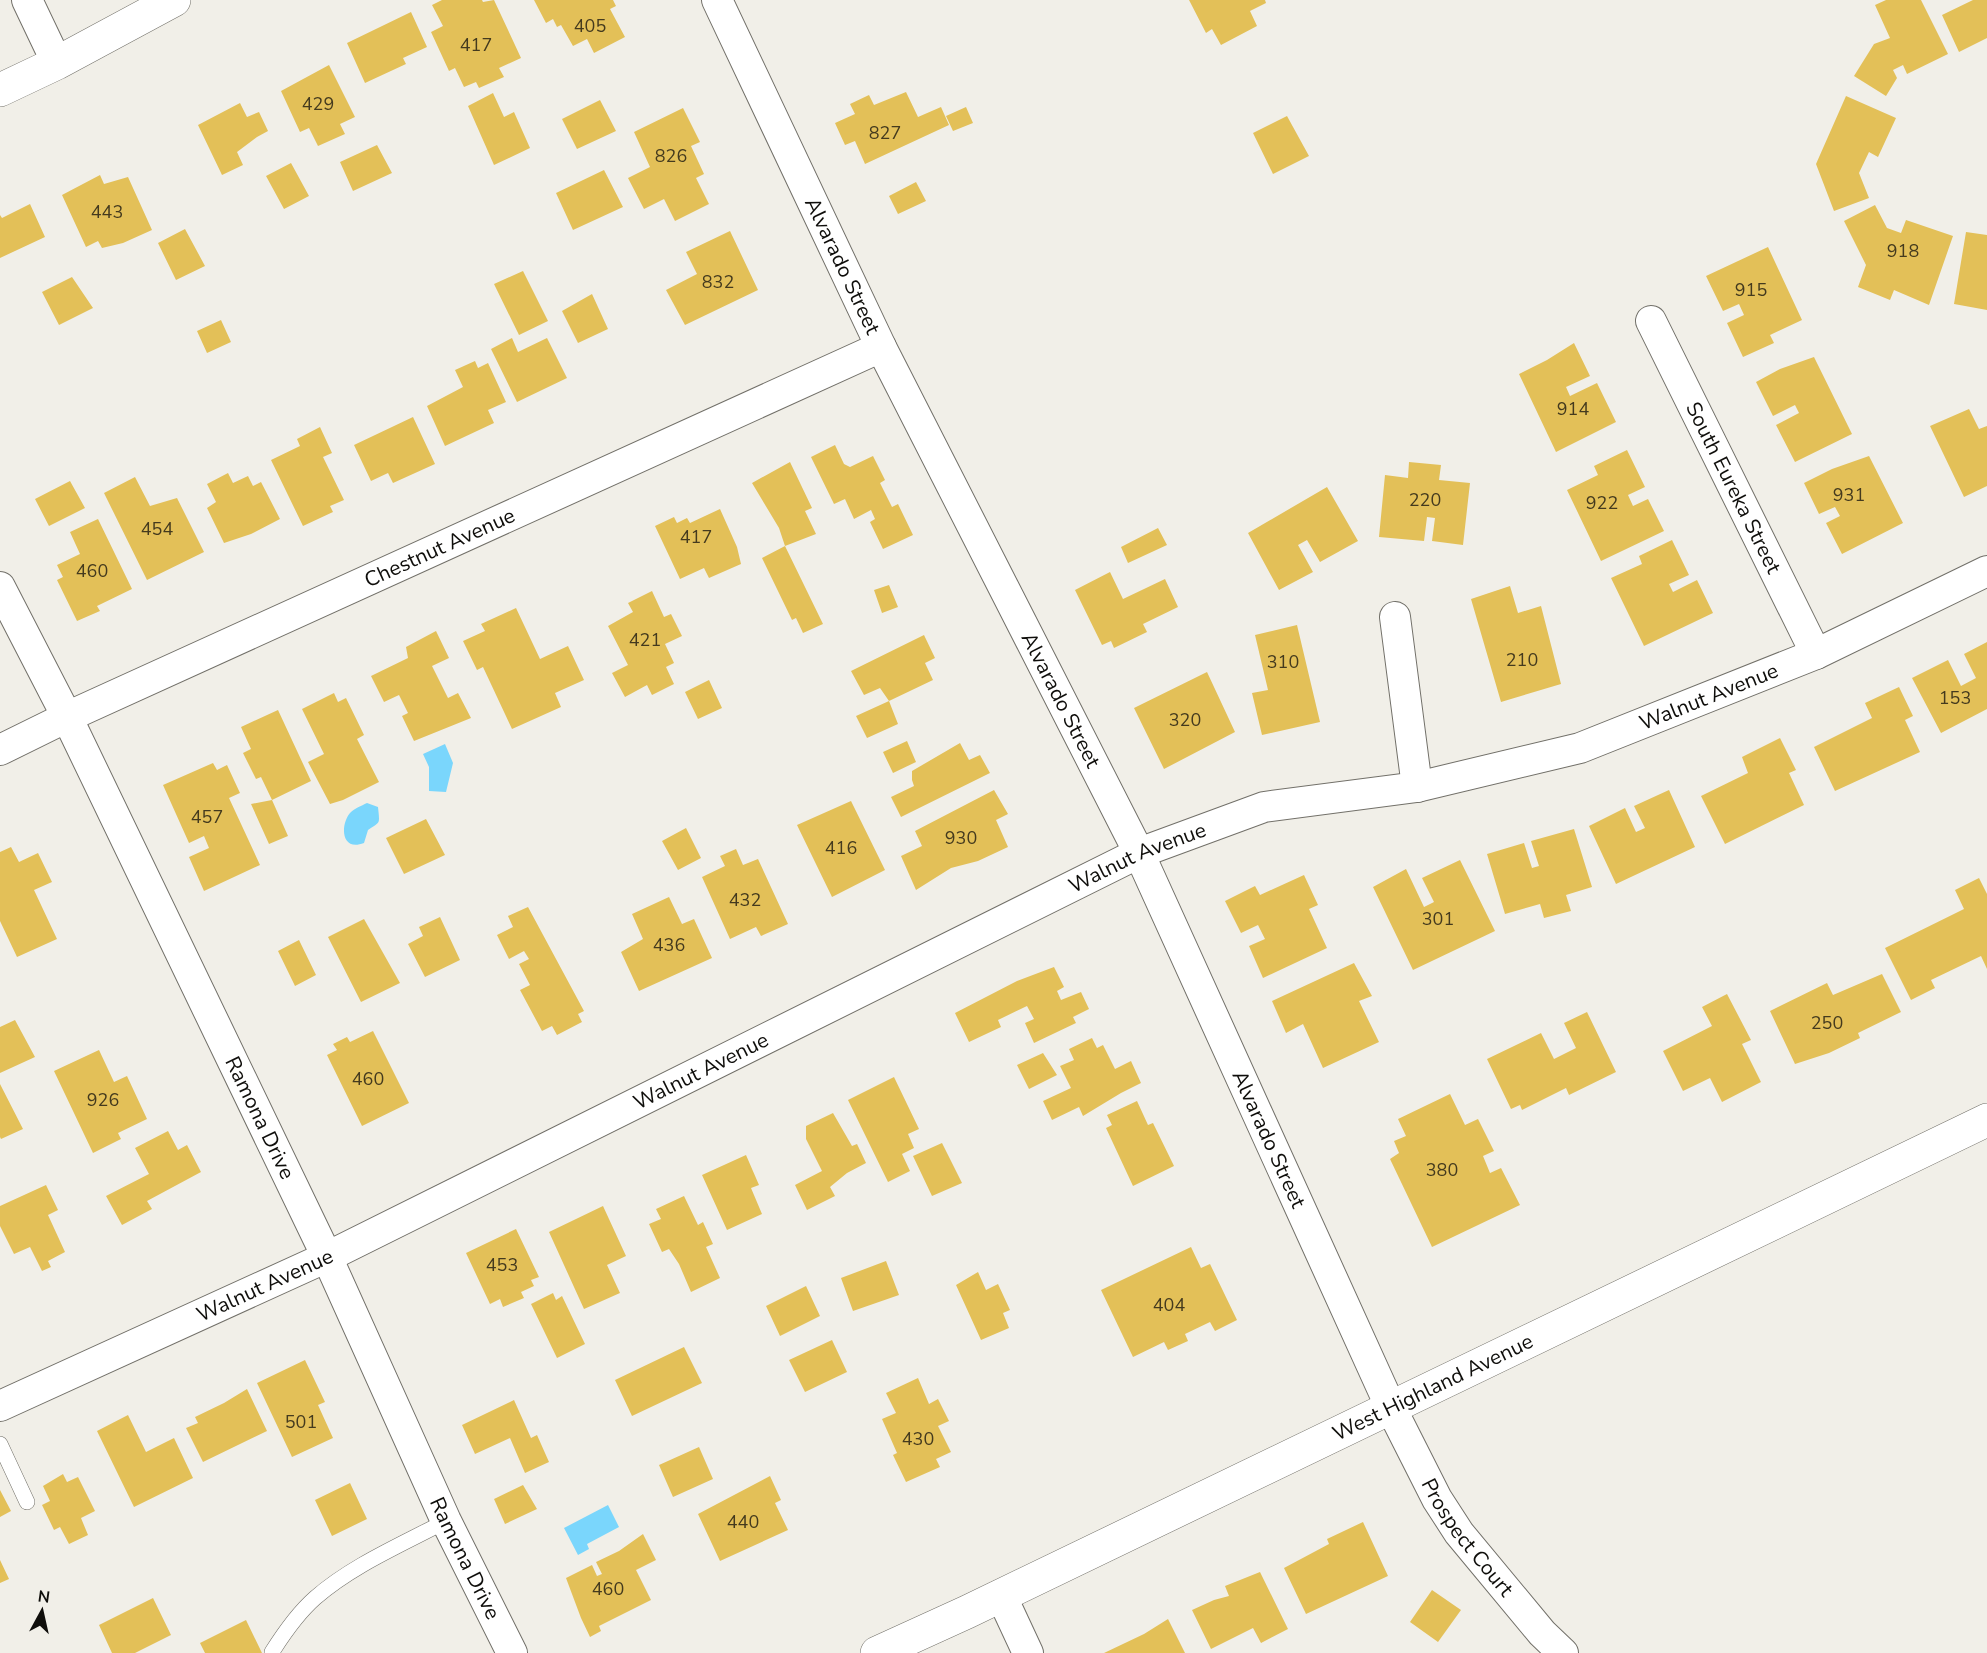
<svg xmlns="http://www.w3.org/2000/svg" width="1987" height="1653" font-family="'Nunito Sans',sans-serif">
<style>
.water{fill:#7ad6fc}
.building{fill:#e3c058}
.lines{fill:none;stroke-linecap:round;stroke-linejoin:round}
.service-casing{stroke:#727069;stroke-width:16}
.minor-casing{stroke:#727069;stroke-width:32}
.tertiary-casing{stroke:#727069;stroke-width:34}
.service{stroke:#fff;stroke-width:15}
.minor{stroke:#fff;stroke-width:30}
.tertiary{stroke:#fff;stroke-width:33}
.labels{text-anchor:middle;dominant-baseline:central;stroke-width:5;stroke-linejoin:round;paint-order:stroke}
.number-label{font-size:18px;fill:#443a1e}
.street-label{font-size:21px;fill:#0f0e0b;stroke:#f1efe8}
</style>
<rect width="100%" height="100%" fill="#f1efe8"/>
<path class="water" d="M445,744L453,763L446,792L429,791V767L423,754Z
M367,803L378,807C380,826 380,821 368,830L364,843C341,852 340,825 350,813C355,808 361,806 367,803Z
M608,1505L619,1527L587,1544L589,1549L578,1555L564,1528Z"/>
<path class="building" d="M442,0H482L483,2L494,0L521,58L499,68L504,77L479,88L476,82L464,87L455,68L449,71L431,32L443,26L432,5Z
M534,0H613L616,6L610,9L625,37L594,53L587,39L573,46L561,25L557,27L553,19L546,23Z
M1189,0H1265L1266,3L1250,11L1257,26L1221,45L1212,29L1206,33Z
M1886,0H1921L1948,54L1907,74L1903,65L1893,70L1897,78L1886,96L1854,76L1874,44L1890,38L1875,5Z
M1973,0H1987V38L1959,52L1942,15Z
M411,12L427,47L403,58L406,64L365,83L347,43Z
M329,65L355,117L340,124L345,134L318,146L309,128L300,132L281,91Z
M906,92L918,117L941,107L949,125L865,164L855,141L845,145L835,123L855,114L850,104L869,95L874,105Z
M493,93L504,117L514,112L530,148L494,165L468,106Z
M1846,96L1896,118L1878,157L1869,152L1859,173L1869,198L1834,211L1816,164Z
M600,100L616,131L577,149L562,119Z
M240,103L247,117L259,112L268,131L257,137L237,152L243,165L222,175L198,125Z
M966,107L973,123L953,131L946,116Z
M683,108L700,142L691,146L704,174L696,178L709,204L675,221L664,199L644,209L628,178L650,167L634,132Z
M1287,116L1309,156L1273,174L1253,133Z
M377,145L392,173L353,191L340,162Z
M291,163L309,196L284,209L266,176Z
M604,170L623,207L573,230L556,193Z
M100,175L104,184L128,177L152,230L123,243L102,248L98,241L86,247L62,195Z
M916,182L926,201L898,214L889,196Z
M30,204L45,237L0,258V215L2,218Z
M1875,205L1887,228L1901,233L1906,220L1953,236L1929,305L1894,290L1890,300L1858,287L1866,265L1844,221Z
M185,229L205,266L176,280L158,243Z
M730,231L758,290L685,325L666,290L697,274L686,252Z
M1966,232L1987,235V310L1954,304Z
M1768,247L1802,320L1770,335L1774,343L1743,357L1727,323L1744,315L1739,304L1723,311L1706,276Z
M523,271L548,321L519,335L494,284Z
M72,277L93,308L59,325L42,292Z
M592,294L608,329L578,343L562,311Z
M221,320L231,342L207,353L197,331Z
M512,338L518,352L547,338L567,378L517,402L491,349Z
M1574,343L1590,376L1566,387L1570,396L1597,383L1616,422L1556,452L1519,374L1547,360Z
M1814,357L1852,434L1795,462L1776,425L1799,413L1795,405L1773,416L1756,382L1780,369Z
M475,361L478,368L488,363L506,402L488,410L494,423L445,446L427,406L463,387L455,370Z
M1969,409L1979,429L1987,426V486L1964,497L1930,426Z
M413,417L435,464L393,483L388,473L371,481L354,445Z
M320,427L332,453L323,457L344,500L330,506L333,512L303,526L271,460L300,446L297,439Z
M835,445L844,464L850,467L873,456L885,480L880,483L892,507L898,504L913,535L883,549L870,522L875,519L871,510L854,519L845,499L834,504L811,457Z
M1627,450L1645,487L1628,495L1633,506L1648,499L1664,531L1601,561L1567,490L1598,475L1594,466Z
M1869,456L1903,523L1842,554L1826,523L1840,516L1835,507L1819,514L1804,483L1832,469Z
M790,462L812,508L805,511L816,534L785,546L779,528L752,483Z
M1409,462L1441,465L1439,480L1470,483L1463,545L1432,541L1435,518L1427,517L1424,541L1379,537L1385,475L1408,478Z
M228,473L233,483L248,476L253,486L261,482L280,519L251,534L224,543L207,508L216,502L207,484Z
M135,477L150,506L177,498L204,552L147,580L104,493Z
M70,481L85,508L49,526L35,499Z
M1327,487L1358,541L1320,562L1307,540L1298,545L1313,572L1279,590L1248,533Z
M720,509L737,547L741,564L709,578L704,568L680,579L655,526L674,517L677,523L687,518L690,523Z
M98,519L132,589L97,606L100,611L77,621L57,580L63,577L57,565L80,554L70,532Z
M1158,528L1167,545L1128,563L1121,547Z
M1672,540L1689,575L1669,584L1673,592L1697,580L1713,613L1644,646L1611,578L1642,564L1639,556Z
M785,546L823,624L803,633L796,618L792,620L762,558Z
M1110,572L1123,599L1165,579L1178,607L1143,624L1147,632L1114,648L1111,641L1102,645L1075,590Z
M889,585L898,607L882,613L874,590Z
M1510,586L1518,613L1541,606L1561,684L1501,702L1471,599Z
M652,591L664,617L671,614L682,636L665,644L674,663L666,667L674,684L652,695L647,685L625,697L612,673L628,665L608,626L633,612L628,603Z
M516,608L540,659L568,646L584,680L555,693L561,707L512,729L483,667L477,670L463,641L485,631L481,624Z
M1297,625L1320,722L1262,735L1252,693L1268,690L1255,635Z
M436,631L449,658L432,666L448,698L458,693L471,718L414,741L402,716L408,713L399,695L384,702L371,676L408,658L406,647Z
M924,635L935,658L925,663L933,680L889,701L880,688L864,695L851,671Z
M1987,642V709L1941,733L1912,678L1948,660L1961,686L1976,678L1964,654Z
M1207,672L1235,732L1164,769L1134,708Z
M709,680L722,708L698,719L685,692Z
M1899,687L1913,716L1905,720L1920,752L1835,791L1814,747L1872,718L1865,703Z
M334,693L338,702L346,698L364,735L357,739L379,782L343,800L330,804L308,762L324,754L302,709Z
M889,701L898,724L867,738L856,716Z
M278,710L311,781L272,800L261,777L256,779L243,753L251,749L241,727Z
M1780,738L1796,770L1789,773L1804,805L1725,844L1701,796L1748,773L1742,757Z
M907,741L916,762L893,773L883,752Z
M960,743L969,760L980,755L990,773L901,817L891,797L914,786L912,780V771Z
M213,763L217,770L227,765L240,793L229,798L260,865L204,891L189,857L209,848L204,836L189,843L163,785Z
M994,790L1008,814L996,820L1008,847L978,861L951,868L916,890L901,856L922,846L915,831Z
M1669,790L1695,847L1616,884L1589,826L1625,808L1636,832L1645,828L1634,806Z
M272,800L288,836L269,844L251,804Z
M851,801L885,870L832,897L797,825Z
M426,819L445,855L404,874L386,838Z
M686,828L701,858L678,870L662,841Z
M1574,829L1592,887L1566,895L1571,911L1544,918L1540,904L1505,914L1487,854L1524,843L1532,868L1539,866L1531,841Z
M11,847L19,862L38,853L52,882L34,890L57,939L17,957L0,921V852Z
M736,849L743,865L758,859L788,924L761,936L756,927L730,939L702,877L725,866L720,856Z
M1460,860L1495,931L1413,970L1373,887L1406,869L1424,907L1434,902L1422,878Z
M1304,875L1318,905L1309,909L1327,948L1263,978L1249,946L1265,939L1258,925L1241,933L1225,901L1255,886L1260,895Z
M1979,878L1987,894V969L1981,956L1931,980L1935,988L1911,1000L1885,948L1964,909L1955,890Z
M669,897L682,924L694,919L712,958L639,991L621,952L643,939L632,914Z
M528,907L584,1011L578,1014L582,1022L557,1035L552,1026L542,1031L520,990L530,985L519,964L529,959L524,951L509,959L497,935L513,927L508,916Z
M440,917L460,960L425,977L408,944L423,936L419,927Z
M364,919L400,983L361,1002L328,937Z
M299,940L316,975L295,986L278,951Z
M1354,963L1372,996L1359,1001L1379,1042L1323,1068L1303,1024L1286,1033L1272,1001Z
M1054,967L1064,987L1057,991L1061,1000L1081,992L1089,1009L1073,1017L1076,1023L1034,1043L1025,1023L1034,1019L1027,1006L998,1020L1001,1027L969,1042L955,1013L1017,981Z
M1882,974L1901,1012L1858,1033L1860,1038L1829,1053L1795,1064L1770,1011L1827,983L1833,995Z
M1727,994L1751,1040L1742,1044L1761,1082L1722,1102L1710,1078L1683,1091L1663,1051L1712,1026L1702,1007Z
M1587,1012L1616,1072L1569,1095L1566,1088L1522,1110L1520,1105L1511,1109L1487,1059L1541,1033L1554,1059L1576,1048L1564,1023Z
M15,1020L35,1057L0,1073V1027Z
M373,1031L409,1103L362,1126L327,1055L337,1050L333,1044L347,1037L350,1042Z
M1092,1038L1097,1048L1103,1045L1115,1069L1131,1061L1141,1083L1121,1093L1083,1116L1079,1107L1052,1120L1043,1101L1071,1088L1060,1066L1074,1060L1069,1049Z
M99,1050L114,1082L127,1076L147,1119L118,1133L121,1139L93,1153L54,1071Z
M1043,1053L1057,1075L1029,1089L1017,1065Z
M894,1077L919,1129L908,1134L914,1148L902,1154L910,1171L888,1182L848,1100Z
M0,1084L23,1129L1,1139L0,1137Z
M1450,1094L1465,1125L1478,1119L1494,1151L1483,1156L1490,1173L1501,1168L1520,1205L1432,1247L1390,1159L1399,1153L1394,1141L1406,1136L1398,1119Z
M1137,1101L1148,1125L1153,1123L1174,1166L1133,1186L1106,1128L1112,1125L1107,1115Z
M833,1113L852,1146L857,1144L866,1163L847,1173L830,1187L835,1196L807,1210L795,1185L822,1171L806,1139V1126Z
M168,1131L178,1150L187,1145L201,1172L147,1201L152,1209L122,1225L106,1196L149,1174L135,1148Z
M942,1143L962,1183L932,1196L913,1156Z
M746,1155L759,1185L751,1188L762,1214L727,1230L702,1175Z
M46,1185L58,1210L48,1215L65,1252L48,1261L51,1267L42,1271L30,1247L14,1254L0,1226V1206Z
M684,1196L698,1225L703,1222L713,1244L706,1247L720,1278L691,1292L679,1264L669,1249L662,1252L649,1224L661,1219L656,1209Z
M603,1206L626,1256L607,1265L620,1293L584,1309L549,1232Z
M516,1229L539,1277L531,1280L534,1286L521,1292L524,1298L503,1307L500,1299L490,1304L466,1253Z
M1191,1247L1201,1268L1210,1264L1237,1320L1215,1331L1210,1322L1185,1334L1188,1341L1168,1350L1164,1342L1133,1357L1101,1290Z
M886,1261L899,1295L853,1311L841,1278Z
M978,1272L986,1290L998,1284L1010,1310L1003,1313L1009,1328L981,1340L956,1285Z
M806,1286L820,1316L780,1336L766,1306Z
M553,1293L556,1300L562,1296L585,1344L557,1358L531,1304Z
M832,1340L847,1372L805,1392L789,1360Z
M684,1347L702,1383L632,1416L615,1380Z
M305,1360L325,1402L318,1405L333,1438L292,1457L257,1383Z
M918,1378L929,1404L938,1399L949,1421L938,1426L951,1452L936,1459L940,1467L906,1482L893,1455L897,1453L882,1419L896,1413L886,1393Z
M247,1389L267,1431L203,1462L186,1428L198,1423L195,1417L224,1403Z
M514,1400L531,1438L537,1435L549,1462L525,1473L510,1438L475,1454L462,1425Z
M128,1415L146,1452L174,1438L193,1478L134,1507L97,1431Z
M699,1447L713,1479L673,1497L659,1465Z
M63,1474L67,1482L78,1477L95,1511L81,1518L88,1535L69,1544L60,1527L54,1530L42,1505L50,1501L43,1486Z
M770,1476L781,1500L775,1503L788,1530L720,1561L698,1514Z
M350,1483L367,1519L332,1536L315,1500Z
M523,1485L537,1509L505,1524L494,1499Z
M0,1490L11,1511L0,1517Z
M1363,1522L1388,1576L1306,1614L1284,1568L1329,1544L1327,1539Z
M643,1534L656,1560L636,1570L651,1600L599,1626L601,1631L590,1637L581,1618L566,1578L592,1565L597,1576L602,1574L596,1562L619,1551Z
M0,1560L9,1579L0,1583Z
M1260,1572L1288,1629L1261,1643L1253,1628L1211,1649L1192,1610L1214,1600L1229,1596L1225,1586Z
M1432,1590L1461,1610L1438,1642L1410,1622Z
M153,1598L171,1635L135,1653H112L99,1625Z
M1168,1619L1185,1653H1104L1144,1634Z
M246,1620L262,1653H205L200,1643Z"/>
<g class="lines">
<defs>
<path id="service" d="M0,1444L27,1502
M272,1652C284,1633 298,1613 315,1598C353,1565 401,1545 446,1521"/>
<g id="minor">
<path d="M27,0L57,63"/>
<path id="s1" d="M717,0L881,347L1139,853L1391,1408L1437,1499L1459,1533L1542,1633L1563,1653"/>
<path id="s2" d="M1651,321L1816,654"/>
<path id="s3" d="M0,587L67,717L327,1257L446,1521L512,1653"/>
<path d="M1395,617L1417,787"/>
<path id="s4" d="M0,750L67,717L881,347"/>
<path id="s5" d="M0,1406L327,1257L1139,853L1264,807L1417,787L1580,748L1816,654L1987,571"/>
<path d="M1001,1595L1028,1653"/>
</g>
<g id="tertiary">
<path d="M0,90L57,63L174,0"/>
<path id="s6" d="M877,1653L967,1612L1987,1120"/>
</g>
</defs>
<use href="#service" class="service-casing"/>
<use href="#minor" class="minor-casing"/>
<use href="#tertiary" class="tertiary-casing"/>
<use href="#service" class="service"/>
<use href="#minor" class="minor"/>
<use href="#tertiary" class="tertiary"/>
</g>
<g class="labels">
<g class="number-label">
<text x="590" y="26">405</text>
<text x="476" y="45">417</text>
<text x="318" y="104">429</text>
<text x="885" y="133">827</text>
<text x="671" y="156">826</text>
<text x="107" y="212">443</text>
<text x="1903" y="251">918</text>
<text x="718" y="282">832</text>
<text x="1751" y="290">915</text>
<text x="1573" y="409">914</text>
<text x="1849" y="495">931</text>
<text x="1425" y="500">220</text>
<text x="1602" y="503">922</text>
<text x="157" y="529">454</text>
<text x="696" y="537">417</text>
<text x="92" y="571">460</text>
<text x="645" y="640">421</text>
<text x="1522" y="660">210</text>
<text x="1283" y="662">310</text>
<text x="1955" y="698">153</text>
<text x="1185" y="720">320</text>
<text x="207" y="817">457</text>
<text x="961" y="838">930</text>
<text x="841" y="848">416</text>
<text x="745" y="900">432</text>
<text x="1438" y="919">301</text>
<text x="669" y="945">436</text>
<text x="1827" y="1023">250</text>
<text x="368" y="1079">460</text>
<text x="103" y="1100">926</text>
<text x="1442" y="1170">380</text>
<text x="502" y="1265">453</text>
<text x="1169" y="1305">404</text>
<text x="301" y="1422">501</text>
<text x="918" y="1439">430</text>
<text x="743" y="1522">440</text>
<text x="608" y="1589">460</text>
</g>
<g class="street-label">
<text stroke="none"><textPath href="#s1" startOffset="294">Alvarado Street</textPath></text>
<text stroke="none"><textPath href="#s2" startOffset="186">South Eureka Street</textPath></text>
<text stroke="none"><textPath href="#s4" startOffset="484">Chestnut Avenue</textPath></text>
<text stroke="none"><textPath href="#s5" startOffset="1860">Walnut Avenue</textPath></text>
<text stroke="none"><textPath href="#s1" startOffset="780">Alvarado Street</textPath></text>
<text stroke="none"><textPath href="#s5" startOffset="1263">Walnut Avenue</textPath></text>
<text stroke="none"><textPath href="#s5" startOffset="777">Walnut Avenue</textPath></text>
<text stroke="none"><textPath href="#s3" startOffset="591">Ramona Drive</textPath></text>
<text stroke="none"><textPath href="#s1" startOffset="1266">Alvarado Street</textPath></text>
<text stroke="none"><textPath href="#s5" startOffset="291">Walnut Avenue</textPath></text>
<text stroke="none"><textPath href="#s6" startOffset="616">West Highland Avenue</textPath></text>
<text stroke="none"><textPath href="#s1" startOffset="1712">Prospect Court</textPath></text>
<text stroke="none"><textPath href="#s3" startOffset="1077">Ramona Drive</textPath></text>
</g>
</g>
<g transform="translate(42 1611) rotate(8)" stroke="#f1efe8" stroke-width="4.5" paint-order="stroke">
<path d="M0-4.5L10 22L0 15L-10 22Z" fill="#0f0e0b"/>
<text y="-9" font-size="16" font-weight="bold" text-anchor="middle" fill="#0f0e0b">N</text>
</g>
</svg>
